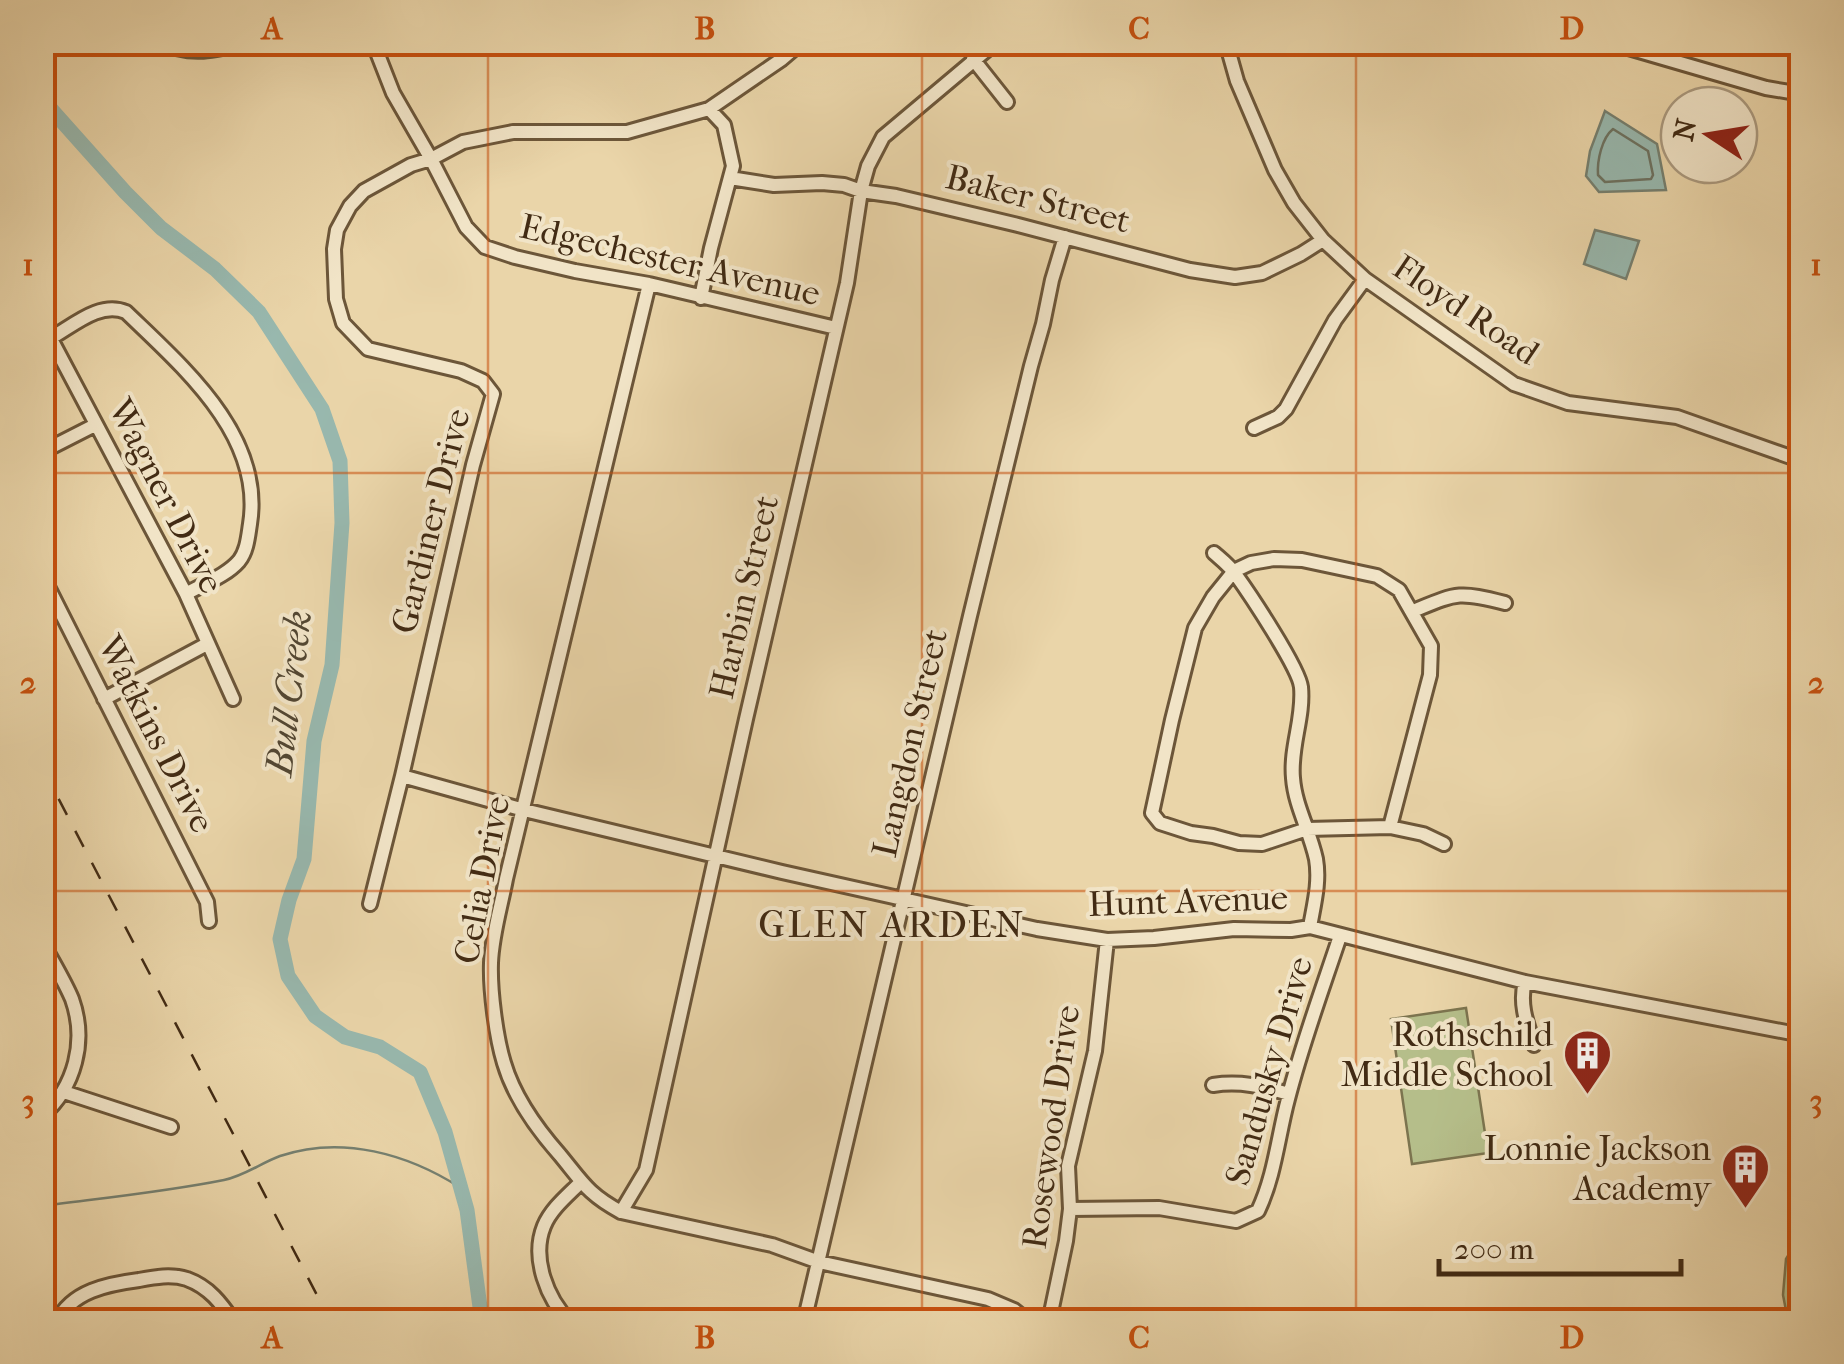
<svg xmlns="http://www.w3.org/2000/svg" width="1844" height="1364" font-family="'IM FELL French Canon',serif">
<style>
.green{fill:#b5be8a;stroke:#7c744f;stroke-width:2.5}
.water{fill:#98b8ae;stroke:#768070;stroke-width:2.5}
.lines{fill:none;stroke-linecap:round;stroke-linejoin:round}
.shore{stroke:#6d7261;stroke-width:2.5}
.stream{stroke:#768070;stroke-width:2.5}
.river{stroke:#98b8ae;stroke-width:15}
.minor-casing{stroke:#6c5639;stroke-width:18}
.minor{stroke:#f1e4c7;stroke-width:12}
.rail{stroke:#422b14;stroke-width:2.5;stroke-dasharray:18 18;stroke-linecap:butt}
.grid{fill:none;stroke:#c7500e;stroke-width:2.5;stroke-opacity:0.55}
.labels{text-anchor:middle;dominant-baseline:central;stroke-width:8;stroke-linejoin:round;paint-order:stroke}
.street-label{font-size:35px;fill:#422b14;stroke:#f1e4c7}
.poi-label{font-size:35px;fill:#422b14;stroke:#f1e4c7;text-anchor:end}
.water-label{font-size:38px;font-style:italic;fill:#534733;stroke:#f1e4c7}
.neighbourhood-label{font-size:38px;letter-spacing:2.5px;fill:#422b14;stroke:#f1e4c7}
.neatline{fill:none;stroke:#c7500e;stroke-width:4}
.grid-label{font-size:32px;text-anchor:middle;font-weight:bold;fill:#c7500e}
</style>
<rect width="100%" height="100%" fill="#ead5a9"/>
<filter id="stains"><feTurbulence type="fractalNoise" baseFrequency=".002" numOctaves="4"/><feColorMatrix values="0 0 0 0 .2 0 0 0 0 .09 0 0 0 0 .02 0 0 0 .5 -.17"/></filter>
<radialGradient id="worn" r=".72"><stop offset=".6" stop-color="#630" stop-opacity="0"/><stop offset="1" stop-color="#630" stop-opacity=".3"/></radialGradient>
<path class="green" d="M1466,1008L1488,1153L1412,1164L1391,1019Z
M1801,1235V1321H1788L1783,1295L1786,1259Z"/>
<path class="water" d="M1605,111L1657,144L1666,190L1599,192L1586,176L1590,151Z
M1595,230L1639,241L1626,279L1584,264Z"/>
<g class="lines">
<path class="shore" d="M1613,129L1648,151L1653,175L1651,179L1605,182L1598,175C1597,160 1602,138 1613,129Z"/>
<path class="stream" d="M42,1206C103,1198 164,1192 224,1180C244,1176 261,1163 280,1156C342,1135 408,1154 461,1188"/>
<path class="river" d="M42,99L125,192L161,228L215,269L259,312L322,409L340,461L342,523L332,665L314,741L304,859L289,900L280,939L288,976L315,1016L345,1037L380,1047L420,1072L445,1132L467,1210L482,1322"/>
<defs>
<path id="minor" d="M160,42C190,57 217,50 249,42
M373,42L393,93L431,159L466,227L485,247L515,257L575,271L649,284L836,328
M1226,42L1237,81L1275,170L1294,203L1323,240L1365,279L1514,384L1568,403L1677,417L1802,461
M1608,42L1766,88L1802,94
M973,59L1007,102
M730,178L774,185L822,183L844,185L861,191L896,196L1018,225L1190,270L1235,277L1262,273L1301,254L1323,240
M649,284L506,879C501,906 492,935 491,963C490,990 496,1037 504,1063C514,1097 537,1129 560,1155C583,1183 588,1194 621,1212L772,1245L819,1262L988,1299L1014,1310L1029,1322
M701,298L711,248L733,166L724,125L709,109
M42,322L186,594L233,699
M51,338C74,325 100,301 126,312C184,368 264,436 250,524C248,537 247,551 239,561C226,576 203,584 186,594
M1254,428L1278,417L1286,409L1335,320L1365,279
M42,452L95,425
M1214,553C1222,560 1230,566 1236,575C1249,593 1299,668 1301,687C1304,718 1290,747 1293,778C1295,806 1310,831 1316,859C1320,882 1314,904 1310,927
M42,575L207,902L209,921
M1413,611C1457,593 1458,591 1505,603
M104,699L207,644
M402,776L524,810L782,872L1037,929L1107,940L1154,938L1234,929L1291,930L1310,927L1525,982L1802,1035
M1390,827L1430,675L1431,646L1399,590L1377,576L1302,560L1274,559L1251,563L1234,571L1213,597L1195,628L1172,720L1152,813L1160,823L1191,833L1213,836L1239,843L1262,844L1307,829L1390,827L1423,834L1444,844
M370,904L402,776L473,465L493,394L483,381L461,371L368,349L343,323L336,299L334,249L337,230L350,206L364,191L411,165L431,159L463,142L513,132H627L709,109L782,59L802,42
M42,942C52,961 64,980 72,999C87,1041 75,1087 42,1116
M1525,982C1519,1004 1527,1024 1534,1045
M1213,1085C1240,1081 1262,1086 1289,1094
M64,1092L171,1127
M1070,1209L1159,1208L1236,1221L1258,1211C1275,1175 1278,1136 1288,1099C1302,1044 1322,990 1340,936
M621,1212L646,1170L746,719L847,283L861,191L868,166L883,137L996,42
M57,1322C71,1291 108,1284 139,1280C155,1277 171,1274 187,1279C209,1287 221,1303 234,1322
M570,1322C547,1299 531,1258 544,1226C551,1209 567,1196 580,1183
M804,1322L970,616L1031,366L1043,324L1052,280L1065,237
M1049,1322L1066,1241L1070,1209L1068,1166L1095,1051L1107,940"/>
</defs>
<use href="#minor" class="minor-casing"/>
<use href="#minor" class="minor"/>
<path class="rail" d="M42,767L331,1322"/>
</g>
<path class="grid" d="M488,42V1322M922,42V1322M1356,42V1322M42,473H1802M42,891H1802"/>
<defs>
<symbol id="building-pin" viewBox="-11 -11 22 30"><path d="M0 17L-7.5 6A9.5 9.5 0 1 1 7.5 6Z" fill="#8f2418" stroke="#f1e4c7"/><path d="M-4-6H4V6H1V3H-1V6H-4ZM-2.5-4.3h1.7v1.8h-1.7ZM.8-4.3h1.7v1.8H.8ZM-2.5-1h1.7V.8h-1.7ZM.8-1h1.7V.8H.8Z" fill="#fff"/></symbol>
</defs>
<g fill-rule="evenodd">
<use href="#building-pin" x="1560" y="1026" width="55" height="75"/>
<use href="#building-pin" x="1718" y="1140" width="55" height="75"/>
</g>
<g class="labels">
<g class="street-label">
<text transform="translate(1038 199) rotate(14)">Baker Street</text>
<text transform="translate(670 260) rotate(13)">Edgechester Avenue</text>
<text transform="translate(1466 310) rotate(34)">Floyd Road</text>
<text transform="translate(166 496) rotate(63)">Wagner Drive</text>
<text transform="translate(431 521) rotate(-76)">Gardiner Drive</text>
<text transform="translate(744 597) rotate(-77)">Harbin Street</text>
<text transform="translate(156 734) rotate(63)">Watkins Drive</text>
<text transform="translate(910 743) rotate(-77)">Langdon Street</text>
<text transform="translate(482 880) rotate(-79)">Celia Drive</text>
<text transform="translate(1188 901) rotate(-2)">Hunt Avenue</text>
<text transform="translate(1269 1071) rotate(-74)">Sandusky Drive</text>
<text transform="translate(1051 1127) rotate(-82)">Rosewood Drive</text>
</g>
<g class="poi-label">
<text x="1553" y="1034">Rothschild<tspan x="1553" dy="40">Middle School</tspan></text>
<text x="1711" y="1148">Lonnie Jackson<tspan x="1711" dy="40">Academy</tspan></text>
</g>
<g class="water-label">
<text transform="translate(289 693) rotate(-83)">Bull Creek</text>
</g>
<g class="neighbourhood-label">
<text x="892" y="924">GLEN ARDEN</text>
</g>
</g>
<rect width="1844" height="1364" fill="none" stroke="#ead5a9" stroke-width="110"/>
<g transform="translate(1709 135) rotate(282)"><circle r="48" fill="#f1e4c7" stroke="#ab9a7f" stroke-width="2.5"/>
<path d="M0-8L18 38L0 25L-18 38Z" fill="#8f2418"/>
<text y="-15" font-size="28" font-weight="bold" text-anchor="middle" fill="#422b14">N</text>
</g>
<path d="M1439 1259v15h242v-15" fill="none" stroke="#422b14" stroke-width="5"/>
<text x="1454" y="1259" font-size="30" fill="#422b14" stroke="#f1e4c7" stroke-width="8" paint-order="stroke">200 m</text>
<rect x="55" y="55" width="1734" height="1254" class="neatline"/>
<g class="grid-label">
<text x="272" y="39">A</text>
<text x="705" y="39">B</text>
<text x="1139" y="39">C</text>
<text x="1572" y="39">D</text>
<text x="28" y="275">1</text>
<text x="1816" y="275">1</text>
<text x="28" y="693">2</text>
<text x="1816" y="693">2</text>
<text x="28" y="1111">3</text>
<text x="1816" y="1111">3</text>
<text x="272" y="1348">A</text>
<text x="705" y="1348">B</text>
<text x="1139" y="1348">C</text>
<text x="1572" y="1348">D</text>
</g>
<rect width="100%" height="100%" filter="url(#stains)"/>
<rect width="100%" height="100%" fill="url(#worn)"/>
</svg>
